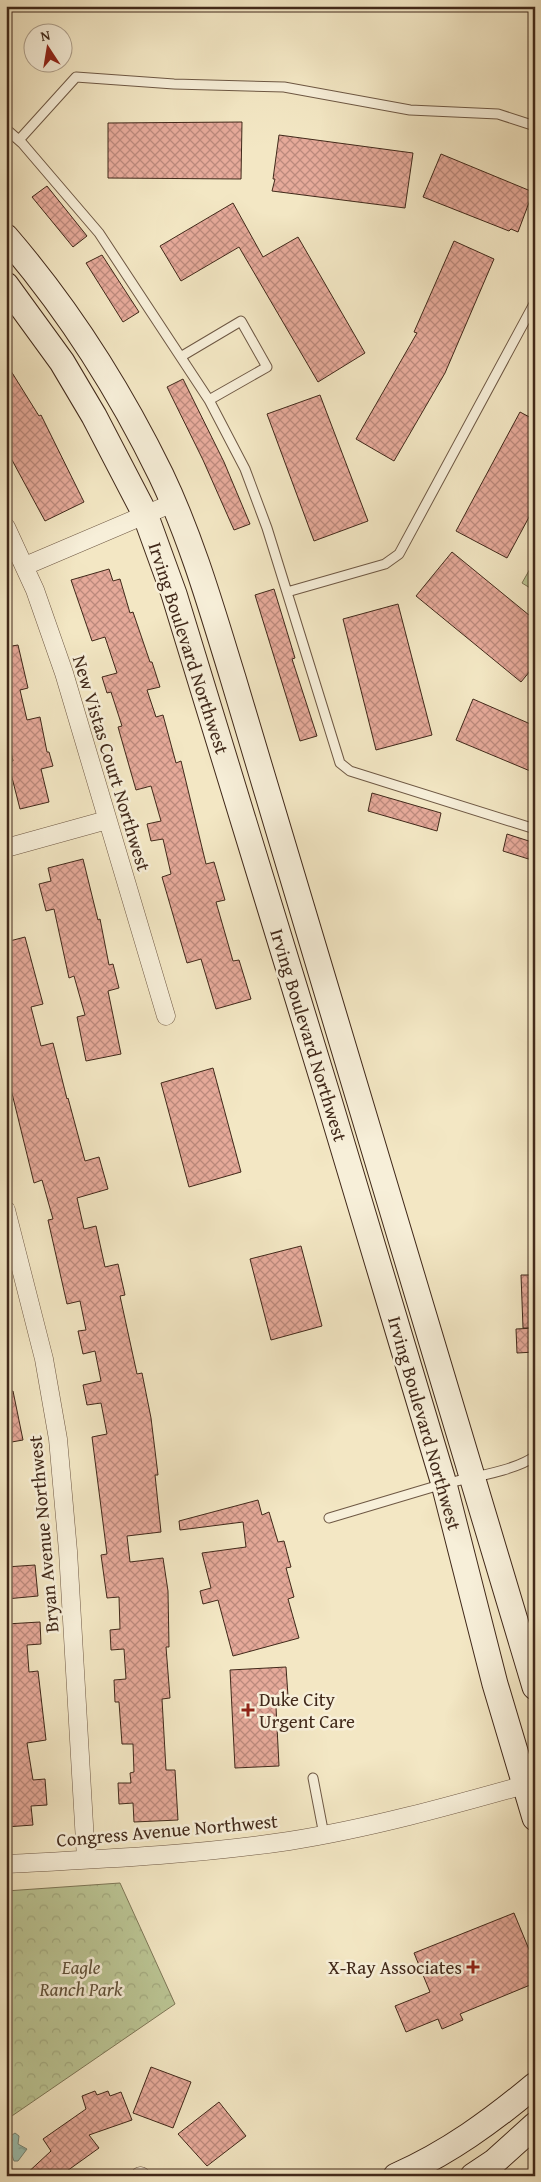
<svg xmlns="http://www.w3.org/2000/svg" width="541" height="2182" font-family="'Gentium Book Plus',serif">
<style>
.grass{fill:#bbc594;stroke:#7e7757}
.park{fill:url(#park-crowns);stroke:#7e7757}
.water{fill:url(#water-ripples);stroke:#788474}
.building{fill:url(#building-cross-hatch);stroke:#41291a}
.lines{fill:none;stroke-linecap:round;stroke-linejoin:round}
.lane-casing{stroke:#6e5844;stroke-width:11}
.street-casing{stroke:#6e5844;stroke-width:19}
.secondary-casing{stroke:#41291a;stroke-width:27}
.lane{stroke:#f7efd9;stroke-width:9}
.street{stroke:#f7efd9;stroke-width:18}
.secondary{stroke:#f7efd9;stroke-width:25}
.poi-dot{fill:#8f2418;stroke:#f7efd9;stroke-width:2}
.labels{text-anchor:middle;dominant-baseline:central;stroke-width:5;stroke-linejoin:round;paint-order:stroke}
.street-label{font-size:19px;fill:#41291a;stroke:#f7efd9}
.poi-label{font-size:19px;fill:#41291a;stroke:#f7efd9;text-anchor:start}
.park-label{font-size:19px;font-style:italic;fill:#605038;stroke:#f7efd9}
</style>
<defs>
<pattern id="park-crowns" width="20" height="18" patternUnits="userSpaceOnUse" patternTransform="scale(1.25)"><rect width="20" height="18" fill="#bbc594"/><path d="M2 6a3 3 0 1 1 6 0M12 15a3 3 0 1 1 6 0" fill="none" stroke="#a2a97f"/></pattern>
<pattern id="water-ripples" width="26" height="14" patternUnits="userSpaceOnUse" patternTransform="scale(1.25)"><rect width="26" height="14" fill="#9cc0b0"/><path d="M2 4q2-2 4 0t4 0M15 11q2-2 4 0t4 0" fill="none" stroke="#819c8e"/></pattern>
<pattern id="building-cross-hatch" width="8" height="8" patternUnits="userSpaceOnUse" patternTransform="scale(1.25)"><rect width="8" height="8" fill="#e6aa9a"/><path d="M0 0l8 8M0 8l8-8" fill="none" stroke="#bc8a7d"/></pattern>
</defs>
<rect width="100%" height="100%" fill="#f3e7c4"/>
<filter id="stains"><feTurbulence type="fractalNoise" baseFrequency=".004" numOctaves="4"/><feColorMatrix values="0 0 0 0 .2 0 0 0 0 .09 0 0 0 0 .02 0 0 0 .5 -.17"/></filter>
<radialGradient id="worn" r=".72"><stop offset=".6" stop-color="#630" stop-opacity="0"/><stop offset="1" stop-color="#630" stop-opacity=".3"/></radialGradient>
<path class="grass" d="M535,560V591L522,583Z"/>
<path class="park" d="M120,1883L175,2004L6,2120V1891Z"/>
<path class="water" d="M15,2133L19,2136L18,2144L27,2149L18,2161H14L8,2145L9,2137Z"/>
<path class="building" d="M242,122L241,179L108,178V123Z
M279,135L413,153L405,208L272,191L275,179H273Z
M441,154L533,192L518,232L511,229L509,231L423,197Z
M47,186L87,236L73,247L32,197Z
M233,203L263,257L298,237L365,353L318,382L239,247L181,281L160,246Z
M454,241L494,259L445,373L394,461L356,439L417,333L414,332Z
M102,255L139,312L123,322L86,263Z
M6,363L39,416L41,415L84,502L45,521L6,449Z
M183,379L224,462L250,524L234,530L203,460L167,387Z
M320,395L368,521L314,541L267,414Z
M520,412L535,420V506L507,558L456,531Z
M452,552L535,620V665L521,682L416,596Z
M109,569L113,581L120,579L130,613L133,612L150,662H152L160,687L147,690L156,717L163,715L176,763L181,761L206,864L214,862L225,900L216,902L233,961L239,960L251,999L216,1009L201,959L187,963L162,877L171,874L163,839L151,841L147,824L161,821L151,786L136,790L118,727L122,726L111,692L107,693L102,677L117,673L105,637L92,641L71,580Z
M274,589L295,658L292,659L317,736L300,741L255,595Z
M398,604L432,735L376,750L343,619Z
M18,645L28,688L20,690L27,720L40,717L47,752H49L53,766L41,769L49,802L20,809L8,762L13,761L6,729V647Z
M473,699L535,726V773L456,740Z
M372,793L441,813L437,831L368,811Z
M507,834L535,843V861L503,851Z
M83,859L98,920L100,919L109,965L113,964L119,988L108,991L121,1054L86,1061L77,1017L85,1015L74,976L69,978L54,909L46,911L39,884L51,881L48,868Z
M25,937L43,1004L31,1007L41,1046L53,1043L67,1099L68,1098L85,1161L99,1157L108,1189L77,1198L84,1229L96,1226L105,1267L118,1264L125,1295L120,1296L137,1374L142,1373L151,1418L158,1475H155L161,1532L127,1536L130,1562L163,1558L168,1591L169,1647H166L170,1698L162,1699L166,1770H175L178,1820L134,1822L133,1803L119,1804L118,1783H131L130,1773L134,1772L133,1744H122L119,1702H115L114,1680L126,1679L124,1649L111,1650L110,1630L120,1629L119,1597L107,1598L101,1555L107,1554L92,1437L107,1434L101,1403L87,1405L83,1385L101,1381L95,1351L83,1354L78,1331L86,1330L80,1301L67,1304L48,1220L53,1219L42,1180L34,1183L6,1069V942Z
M213,1068L241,1172L189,1187L161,1083Z
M301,1246L322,1326L271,1340L250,1259Z
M521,1275H535V1328H523Z
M535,1328V1352L517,1353L516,1329Z
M13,1391L23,1440L6,1443V1392Z
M258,1500L262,1515L269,1512L278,1542L284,1541L291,1567L286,1568L294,1597L288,1599L299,1638L233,1656L218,1600L203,1604L200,1591L211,1588L202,1553L246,1547L243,1522L180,1530L179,1521Z
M35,1565L38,1596L6,1599V1567Z
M40,1622L41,1644L27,1645L29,1672L38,1671L46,1740L27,1743L33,1780L45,1779L47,1805L31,1806L33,1825L6,1827V1624Z
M286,1667L288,1696L277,1697L276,1707L279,1766L235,1768L230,1670Z
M514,1913L535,1964V1983L460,2014L463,2020L442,2029L438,2019L406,2032L395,2006L430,1992L414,1953Z
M151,2067L191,2082L173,2128L133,2113Z
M95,2091L97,2095L108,2091L110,2096L121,2092L132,2120L89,2135L99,2148L60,2176H24L51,2151L43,2139L86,2109L82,2096Z
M219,2102L246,2136L207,2166L178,2134Z"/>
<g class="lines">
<defs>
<path id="lane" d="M6,129L22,143L99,233L209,400L245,469L267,528L340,763L350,771L535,829
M19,140L76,77L174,84L284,87L410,110L498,114L535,126
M182,356L241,321L267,367L209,400
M287,592L385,564L399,554L535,302
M532,1458L535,1468
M329,1518C367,1507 405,1495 443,1484C467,1478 516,1471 535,1456
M313,1778L324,1835"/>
<path id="street" d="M6,527L35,590L64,673L166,1016
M25,566L173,503
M6,848L107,820
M6,1210L44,1359L58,1439L68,1551L86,1859
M6,1864C101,1859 195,1855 289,1841C372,1828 453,1805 535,1782
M140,2176H141"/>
<path id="secondary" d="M6,237C68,309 119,389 161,475C192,540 212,610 233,678L535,1687
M6,285L62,362L94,416L145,514L174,594L328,1097L444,1484L495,1684L535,1818
M396,2176C448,2153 492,2121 535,2085
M473,2176L494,2162L535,2125"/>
</defs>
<use href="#lane" class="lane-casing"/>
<use href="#street" class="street-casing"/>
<use href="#secondary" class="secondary-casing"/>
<use href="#lane" class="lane"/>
<use href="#street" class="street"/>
<use href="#secondary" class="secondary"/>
</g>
<g class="poi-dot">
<path d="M245.5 1702.5h5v5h5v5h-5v5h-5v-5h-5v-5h5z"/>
<path d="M470.5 1959.5h5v5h5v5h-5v5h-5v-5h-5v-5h5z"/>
</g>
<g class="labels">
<g class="street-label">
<text transform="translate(189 648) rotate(72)">Irving Boulevard Northwest</text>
<text transform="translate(112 763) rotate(73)">New Vistas Court Northwest</text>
<text transform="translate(309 1035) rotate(73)">Irving Boulevard Northwest</text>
<text transform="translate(425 1423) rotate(74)">Irving Boulevard Northwest</text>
<text transform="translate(43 1534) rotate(-95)">Bryan Avenue Northwest</text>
<text transform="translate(167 1830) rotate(-5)">Congress Avenue Northwest</text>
</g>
<g class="poi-label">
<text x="259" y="1699">Duke City<tspan x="259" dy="22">Urgent Care</tspan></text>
<text x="462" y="1967" text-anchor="end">X-Ray Associates</text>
</g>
<g class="park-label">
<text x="81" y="1967">Eagle<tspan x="81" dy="22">Ranch Park</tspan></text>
</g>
</g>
<rect width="541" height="2182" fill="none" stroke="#f3e7c4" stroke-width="25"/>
<rect x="8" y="8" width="526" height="2167" fill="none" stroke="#41291a" stroke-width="2.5"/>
<rect x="12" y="12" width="516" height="2157" fill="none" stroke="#41291a"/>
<g transform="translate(48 48) rotate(348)"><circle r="24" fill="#f7efd9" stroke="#aea08d"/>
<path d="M0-4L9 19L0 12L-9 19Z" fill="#8f2418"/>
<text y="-8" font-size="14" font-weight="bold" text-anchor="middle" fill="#41291a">N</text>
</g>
<rect width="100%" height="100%" filter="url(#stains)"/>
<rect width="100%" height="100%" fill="url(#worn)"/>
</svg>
